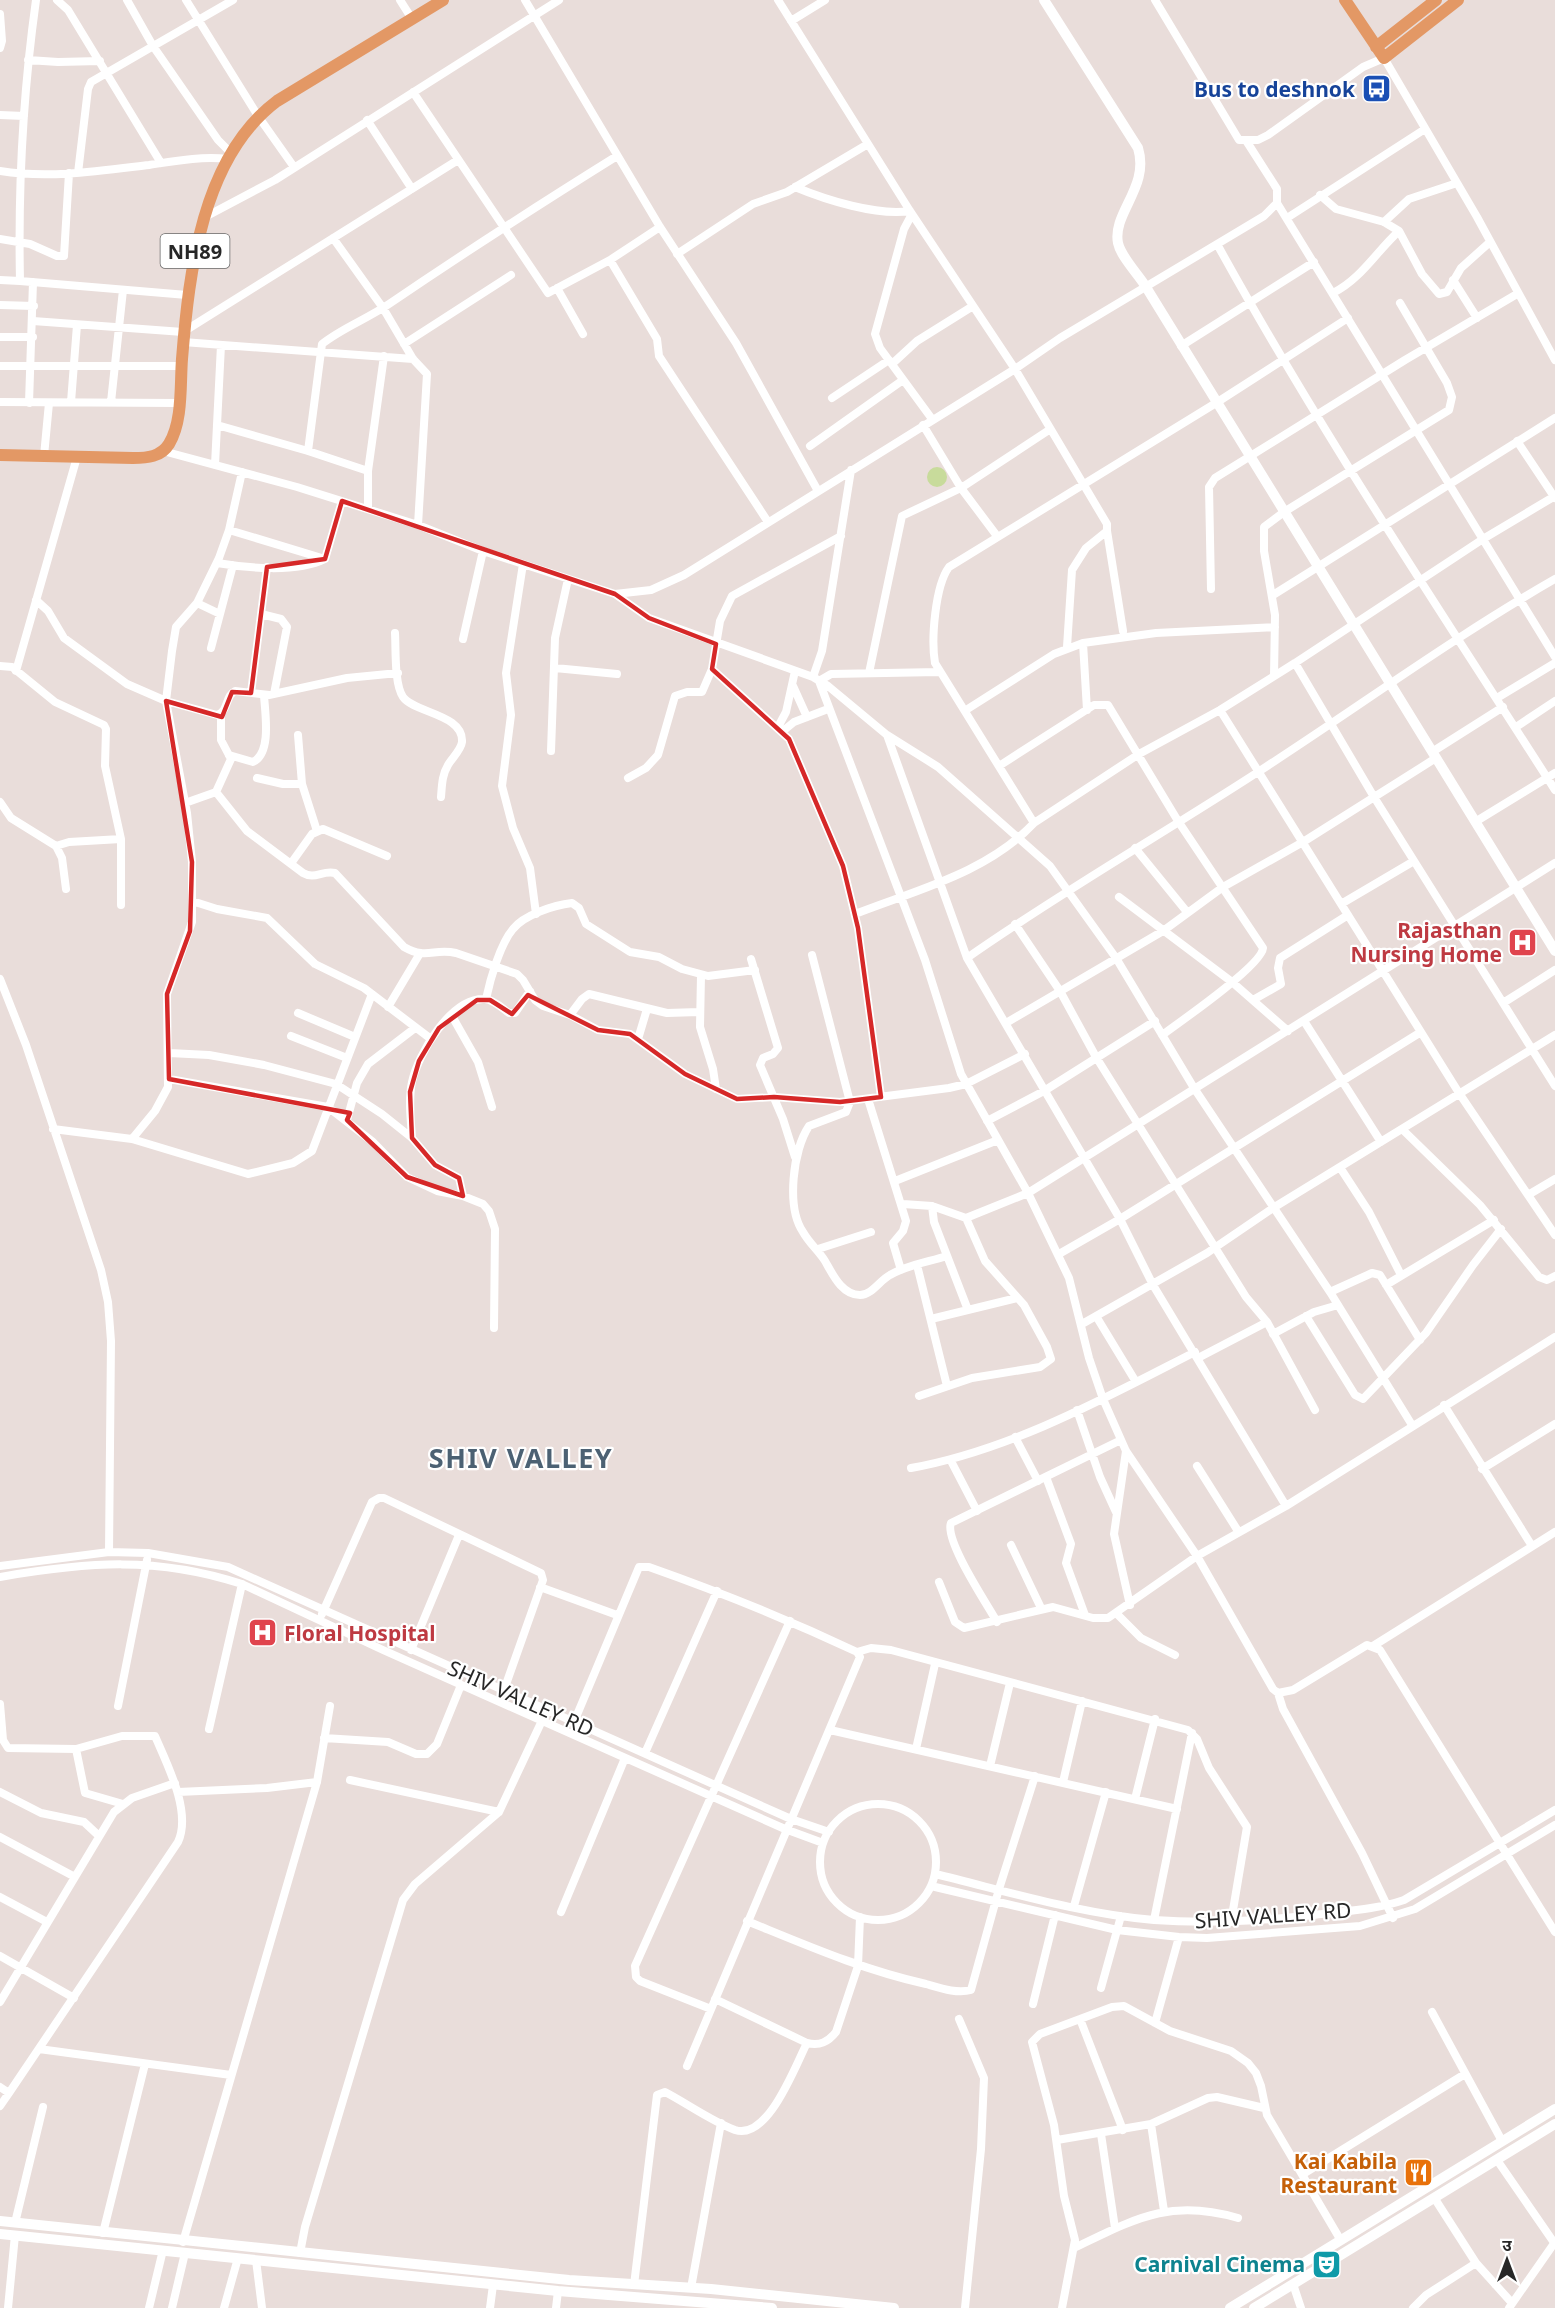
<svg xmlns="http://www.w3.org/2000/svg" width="1555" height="2308" font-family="'Noto Sans','Noto Sans Devanagari',sans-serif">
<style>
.green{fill:#c8db9b}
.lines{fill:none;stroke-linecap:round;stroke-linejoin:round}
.minor{stroke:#fff;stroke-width:8}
.tertiary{stroke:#fff;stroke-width:10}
.primary{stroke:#e39865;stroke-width:12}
.marked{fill:none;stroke:#d62828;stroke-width:4.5;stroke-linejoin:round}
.labels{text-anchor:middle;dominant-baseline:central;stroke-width:4.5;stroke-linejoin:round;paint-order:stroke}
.shield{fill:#fff;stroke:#686868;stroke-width:1.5}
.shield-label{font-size:20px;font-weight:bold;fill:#272727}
.transit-label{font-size:21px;font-weight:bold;fill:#164399;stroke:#fff;text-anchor:end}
.health-label{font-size:21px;font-weight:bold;fill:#be3a42;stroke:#fff;text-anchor:end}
.street-label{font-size:21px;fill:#272727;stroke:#fff}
.food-label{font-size:21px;font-weight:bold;fill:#c56008;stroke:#fff;text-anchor:end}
.culture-label{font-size:21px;font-weight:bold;fill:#0d838f;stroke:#fff;text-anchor:end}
.district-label{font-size:27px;font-weight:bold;letter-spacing:1.5px;fill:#4c6173;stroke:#fff}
</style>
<rect width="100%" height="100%" fill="#e9ddda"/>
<path class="green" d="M927 477a10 10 0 1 1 20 0a10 10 0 1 1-20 0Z"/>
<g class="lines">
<path class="minor" d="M36,0C23,93 18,187 20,281L187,295
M57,0L68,10L161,163
M127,0L153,46L218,140L231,153
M186,0L258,116L294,167
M400,0L412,19
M525,0L660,227L736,343L818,491
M778,0L910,211L1015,369L1107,524V531L1086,548L1072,570L1067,647
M1155,0L1239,140H1258L1268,135L1363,67L1384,58L1477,217L1555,360
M0,14L2,41L0,48
M791,21L825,0
M28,60L58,62L100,61
M413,92L548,293L610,260L660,227
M0,115L24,116
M367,120L412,189
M0,171C49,179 100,171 149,165C175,161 201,156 228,159
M78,173L88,89L91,82L233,0
M795,187C826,200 877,216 910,211
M1320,195L1336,209L1384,222L1399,231L1422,274L1439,294L1447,292L1461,268L1490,242
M1277,203L1555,657
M912,214L904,229L875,334L880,348L932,419
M205,217L275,180L559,0
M1287,218L1425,129
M1384,222L1409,199L1457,183
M333,238L383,308L413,359L427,374L418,525
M0,239L30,244L57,256H64L69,173
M1217,244C1320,431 1440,610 1555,790
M677,254L753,204L787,192L868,144
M610,260L657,339L659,356L768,522
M0,280L20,281
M1453,280L1477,318
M557,288L583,334
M1333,293C1361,279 1376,252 1399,231
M0,305L34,306
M33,321L183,332L458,160
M0,337H33
M183,342L413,359
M404,344L511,275
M1181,346L1314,262
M892,364L917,341L973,306
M0,366H181
M832,398L889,360
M0,402L179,403
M71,402L77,325
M111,402L123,290
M29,403L33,282
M217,425L308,451L368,471
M923,425L961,488L997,536
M1517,441L1555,498
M810,446L903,380
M163,451L297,487L418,525L483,551L615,594L649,618L813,677L828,686L887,735L938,767L1050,866L1116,958L1194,1088L1330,1292L1412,1425
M308,451L322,344C342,328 367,319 389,304C464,253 540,204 617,156
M44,456L49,403
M215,465L221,345
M368,508V471L384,356
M229,530L325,559
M1107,531L1123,631
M841,536L732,596L720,621L712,669L789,739L843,866L858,928L881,1097
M217,563C247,568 297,573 325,559L342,501
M523,564L506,673L511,715L502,786L513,828L530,868L536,914
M1211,589L1209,487L1215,478L1405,360L1517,294
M615,594L651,590L684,575L1015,369L1060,338L1264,216L1277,203V189L1247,142
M1273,595L1555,418
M36,600L48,611L64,638L127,684L166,701L217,715C229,711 225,696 235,691L269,695L347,678L398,673
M197,603L220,614
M261,614L281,619L287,627L274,694
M395,633C396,648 394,684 403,697C414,713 464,714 462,742C461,750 452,758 448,765C442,775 442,785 441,797
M463,639L483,551
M1083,643L1087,710
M211,648L233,565
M1295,663L1374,797L1555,1086
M0,666L12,667L55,702L104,725L106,729L105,766L121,839V905
M555,668L617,674
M16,671L77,457
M939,672L831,674L819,681L925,960L961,1074L1028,1193L1069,1278L1089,1358L1103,1399L1126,1451L1197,1556L1273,1689L1278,1693L1293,1690L1367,1645L1380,1650L1555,1932
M869,673L902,516L961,488L1049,430
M1274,676L1275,615L1264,551V527L1284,512L1449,410L1452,397L1447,383L1400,303
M813,677L822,651L851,470
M793,686L807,717
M251,693L267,567
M1497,698L1555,663
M966,710L1054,654L1083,643L1156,633L1275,627
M1220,710L1459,1093L1555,1235
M778,727L786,712L795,671
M1516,727L1555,701
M783,731L794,722L828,709
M298,735L302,784L317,831
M887,735L967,958L1120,1219L1153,1285L1286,1506
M551,751L555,638L568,579
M1432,752L1503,707
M229,755L253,762C272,753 265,713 264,695
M999,766L1094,705H1108L1178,821L1263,948C1262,965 1180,1022 1162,1035
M257,778L283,784H302
M628,778L646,768L658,755L675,696L687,692H702L712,669
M216,792L247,831L303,873C315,880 322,870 335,873L404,947C427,960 433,948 456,953L517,974L523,980L535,1000L543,1006L570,1015L598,1030L630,1034L685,1074L737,1099L774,1097L840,1102L949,1088L966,1084L1025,1054
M0,802L11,818L56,846L62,858L66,889
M185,803L216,792L231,759L221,740V714
M1475,822L1555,773
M1034,823L1139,754L1220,710L1295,663L1483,539L1555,496
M56,846L69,842L121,839
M1135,848L1187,912
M292,862L312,834L323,829L387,856
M1119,897L1232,982L1288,1031
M192,901L217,909L267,918L315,964L364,988L431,1039
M1341,904L1414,861
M855,914C916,890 987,873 1034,823L935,663C931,640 935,586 949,567L1216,403L1348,318
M1015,924L1060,991L1096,1057L1246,1297L1267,1322L1315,1410
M812,955L850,1102L846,1112L809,1126C793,1150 786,1207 803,1232C809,1243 819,1251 825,1261C833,1275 842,1295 860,1295C872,1295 880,1280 890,1275C907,1265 928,1262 947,1256
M967,958C1061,892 1161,835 1258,772C1357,708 1452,638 1555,579
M751,959L778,1048L773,1054L763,1058L760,1065L783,1119L795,1157
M701,975L700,1027L713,1069L716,1089
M0,979L26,1045L101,1270L108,1302L111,1341L109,1552
M486,999C490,980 500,944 513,929C524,915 554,905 572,903L579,908L586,924L630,952L659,957L682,969L708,976L755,970
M1253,1000L1281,984L1278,968L1280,958L1348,915
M1503,1003L1555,970
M388,1007L419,955
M298,1013L355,1037
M570,1015L582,999L589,994L667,1013L699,1012
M452,1016L478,1062L492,1107
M1304,1021L1381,1142
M1006,1023L1163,931L1223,887L1303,842L1436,758
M291,1036L347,1058
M638,1039L647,1009
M169,1053L209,1055L264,1065L336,1084L382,1114L412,1138L435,1165L459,1178L463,1196
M169,1079L328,1107L373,1142L407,1177L437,1191L463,1196L483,1204L489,1211L495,1229L494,1328
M868,1099L906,1221L903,1231L893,1243L901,1270
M347,1120L357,1083L368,1064L415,1028
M987,1121L1044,1091L1155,1021
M53,1129L132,1139L248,1174L293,1163L312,1151L372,994
M1403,1130L1480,1205L1539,1277L1547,1280L1555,1276
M412,1138C411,1120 408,1100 412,1082C418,1054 451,997 485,999C494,1000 502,1008 509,1013H515L530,991
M132,1139L155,1111L168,1087L167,994L192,922V862L187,813L166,701L172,651L176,627L197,603L219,558L229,530L242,472
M1341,1169L1369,1212L1401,1275
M895,1181L998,1140
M1528,1195L1555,1179
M903,1204L932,1206L966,1218L1028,1193L1555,863
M932,1206L934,1222L968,1310
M818,1249L871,1232
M1059,1254L1120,1219L1421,1032
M917,1265L947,1386
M1386,1285L1494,1220
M1330,1292L1372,1273L1380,1275L1420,1340
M1096,1316L1136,1382
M1306,1316L1355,1395L1363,1399L1426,1333L1473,1265L1501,1229
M931,1319L1017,1298
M1082,1324L1207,1253L1273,1208L1555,1035
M1273,1334L1314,1312L1338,1305
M1198,1358L1267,1322
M919,1396L972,1378L1040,1367L1051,1359L1047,1347L1024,1305L985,1261L966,1218
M1444,1405L1532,1546
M1077,1410L1100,1477L1116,1512
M1015,1437L1038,1481
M1126,1451L1114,1534L1130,1605
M951,1461L977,1511
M1197,1466L1238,1531
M911,1468C1011,1450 1105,1398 1195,1352
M1482,1469L1555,1424
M1046,1477L1071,1544L1066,1563L1085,1615
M1011,1545L1041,1608
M0,1566L109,1552L148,1553L228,1567L791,1819L829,1832
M0,1577C87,1562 157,1556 242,1584L383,1650L785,1829L823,1843
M939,1582L955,1622L964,1628L1053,1607L1093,1618H1108L1197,1556L1286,1506L1555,1337
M540,1587L617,1615
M322,1614L372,1502L379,1498H384L541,1573L543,1580L504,1690
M1117,1614L1141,1638L1175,1655
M997,1622C987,1604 944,1540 951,1523L1121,1440
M1373,1646L1555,1532
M411,1650L459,1535
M857,1652L871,1648L891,1650L1188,1730L1197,1739L1209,1768L1247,1827L1231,1922
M1278,1693L1283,1709L1362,1853L1393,1918
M0,1704L3,1740L8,1748L76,1749L122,1736H155C167,1764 192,1812 178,1842L9,2093
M118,1706L147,1560
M574,1722L639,1567H649C720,1592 789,1620 857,1652L860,1657L687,2066
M209,1729L242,1584
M830,1730L1177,1809
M324,1738L388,1742L416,1754H427L437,1744L461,1685
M76,1749L85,1793L123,1804
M916,1749L935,1664
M645,1753L717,1591
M990,1766L1010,1683
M350,1780L499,1812
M1063,1782L1082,1701
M0,1792L41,1813L84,1822L99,1836
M178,1792L267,1788L317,1782
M1135,1799L1155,1719
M820 1862a58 58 0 1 1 116 0a58 58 0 1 1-116 0Z
M0,1837L75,1877
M935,1874C1006,1891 1081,1914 1154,1920C1207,1924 1261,1921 1314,1915C1344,1911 1375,1910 1404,1900L1555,1810
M931,1886L1117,1930L1179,1937L1207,1938L1360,1926L1415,1909L1555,1825
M0,1897L47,1922
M1074,1906L1106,1792
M561,1912L625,1758
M1154,1920L1192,1733
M747,1921C806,1945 863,1970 926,1984C940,1988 957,1994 971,1990L999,1889L1035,1776
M0,1956L74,1998
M1101,1988L1121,1916
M715,1999L807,2043C820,2046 828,2042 836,2032L858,1966L860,1917
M0,2002L114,1812L132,1798L175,1783
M1033,2004L1055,1915
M711,2009L640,1981L636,1977L635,1966L790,1621
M1432,2012L1502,2141
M959,2019L984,2078L981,2149L965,2308
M1080,2019L1123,2130
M1155,2023L1179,1937
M39,2049L231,2075
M0,2087L9,2093L0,2106
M1151,2124L1164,2211
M1101,2134L1115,2228
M1057,2140L1151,2124L1208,2098L1217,2097L1264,2108
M1497,2160L1555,2244
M1303,2174L1465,2074
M1435,2199L1476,2263L1512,2303
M15,2223L43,2107
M103,2233L145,2064
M183,2242L317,1782L330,1706
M1074,2248C1135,2219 1169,2198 1238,2218
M300,2253L305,2227L403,1900L415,1884L499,1812L547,1710
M256,2260L262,2308
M1293,2284L1301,2308
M634,2285L657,2095L665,2092C688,2104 711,2121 735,2130C768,2141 795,2066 807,2043
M691,2288L721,2123
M8,2308L15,2235
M149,2308L163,2250
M172,2308L185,2253
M224,2308L238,2258
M490,2308L493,2285
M556,2308L558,2291
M1062,2308L1075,2240L1064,2196L1054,2125L1032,2042L1040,2034L1112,2007L1124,2006L1170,2031L1231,2051L1248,2063L1256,2073L1261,2086L1267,2115L1340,2239
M1413,2308L1426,2295L1476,2263
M1509,2308L1555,2242"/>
<path class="tertiary" d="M1044,0L1138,148C1150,187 1112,213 1118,243C1121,257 1138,274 1146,287L1555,951
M0,2221L569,2280L711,2289L894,2308
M0,2234L558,2291L772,2308
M1230,2308L1555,2109
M1254,2308L1555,2124"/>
<path class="primary" d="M1345,0L1384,58L1458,0
M1376,47L1436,0
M0,455L133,458C147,458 161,457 169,444C183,421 180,385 182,359C189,272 202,157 277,101L443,0"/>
</g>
<path class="marked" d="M342,501L615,594L649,618L716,644L712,669L789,739L843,866L858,928L881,1097L840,1102L774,1097L737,1099L685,1074L630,1034L598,1030L528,995L512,1014L490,1000H477L439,1028L419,1061L410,1092L412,1138L435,1165L459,1178L463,1196L407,1177L347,1120L350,1113L169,1079L167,994L190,931L192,862L166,701L222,717L232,692L251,693L267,567L325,559Z"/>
<defs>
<symbol id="bus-square" viewBox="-11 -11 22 22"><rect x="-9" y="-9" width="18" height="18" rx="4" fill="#1a4fb4" stroke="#fff"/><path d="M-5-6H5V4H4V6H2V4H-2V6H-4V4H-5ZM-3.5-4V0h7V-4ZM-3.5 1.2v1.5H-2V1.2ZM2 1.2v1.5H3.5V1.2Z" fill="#fff"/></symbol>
<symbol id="hospital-square" viewBox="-11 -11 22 22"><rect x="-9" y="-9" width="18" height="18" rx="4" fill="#e0444e" stroke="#fff"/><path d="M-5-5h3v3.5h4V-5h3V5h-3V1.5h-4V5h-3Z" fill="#fff"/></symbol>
<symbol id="restaurant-square" viewBox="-11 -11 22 22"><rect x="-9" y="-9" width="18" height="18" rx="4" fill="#e8710a" stroke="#fff"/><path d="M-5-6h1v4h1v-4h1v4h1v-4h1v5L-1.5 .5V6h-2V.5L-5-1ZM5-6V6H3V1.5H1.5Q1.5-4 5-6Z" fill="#fff"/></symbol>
<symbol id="theatre-square" viewBox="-11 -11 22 22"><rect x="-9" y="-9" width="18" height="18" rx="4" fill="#0f9aa8" stroke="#fff"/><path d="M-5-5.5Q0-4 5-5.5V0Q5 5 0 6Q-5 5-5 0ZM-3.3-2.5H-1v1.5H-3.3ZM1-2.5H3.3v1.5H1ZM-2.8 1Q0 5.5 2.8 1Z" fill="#fff"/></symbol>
</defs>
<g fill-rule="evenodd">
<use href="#bus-square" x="1360" y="72" width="33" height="33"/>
<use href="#hospital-square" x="1506" y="926" width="33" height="33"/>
<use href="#hospital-square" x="246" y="1616" width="33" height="33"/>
<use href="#restaurant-square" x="1402" y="2156" width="33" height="33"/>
<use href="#theatre-square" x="1310" y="2248" width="33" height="33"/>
</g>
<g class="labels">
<rect class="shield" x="160.5" y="234" width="69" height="34" rx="4.5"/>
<g class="shield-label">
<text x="195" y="251">NH89</text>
</g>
<g class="transit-label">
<text x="1355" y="89">Bus to deshnok</text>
</g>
<g class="health-label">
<text x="1502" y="930">Rajasthan<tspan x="1502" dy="24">Nursing Home</tspan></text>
<text x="284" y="1633" text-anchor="start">Floral Hospital</text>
</g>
<g class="street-label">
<text transform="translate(521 1698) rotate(24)">SHIV VALLEY RD</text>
<text transform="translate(1273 1915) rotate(-4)">SHIV VALLEY RD</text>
</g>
<g class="food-label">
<text x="1397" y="2161">Kai Kabila<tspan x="1397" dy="24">Restaurant</tspan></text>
</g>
<g class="culture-label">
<text x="1305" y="2264">Carnival Cinema</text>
</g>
<g class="district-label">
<text x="521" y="1457">SHIV VALLEY</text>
</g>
</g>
<g transform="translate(1507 2260)" stroke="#ffffff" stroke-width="4.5" paint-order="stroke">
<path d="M0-4.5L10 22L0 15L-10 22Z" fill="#272727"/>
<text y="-9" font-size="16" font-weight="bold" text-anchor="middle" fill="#272727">उ</text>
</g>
</svg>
